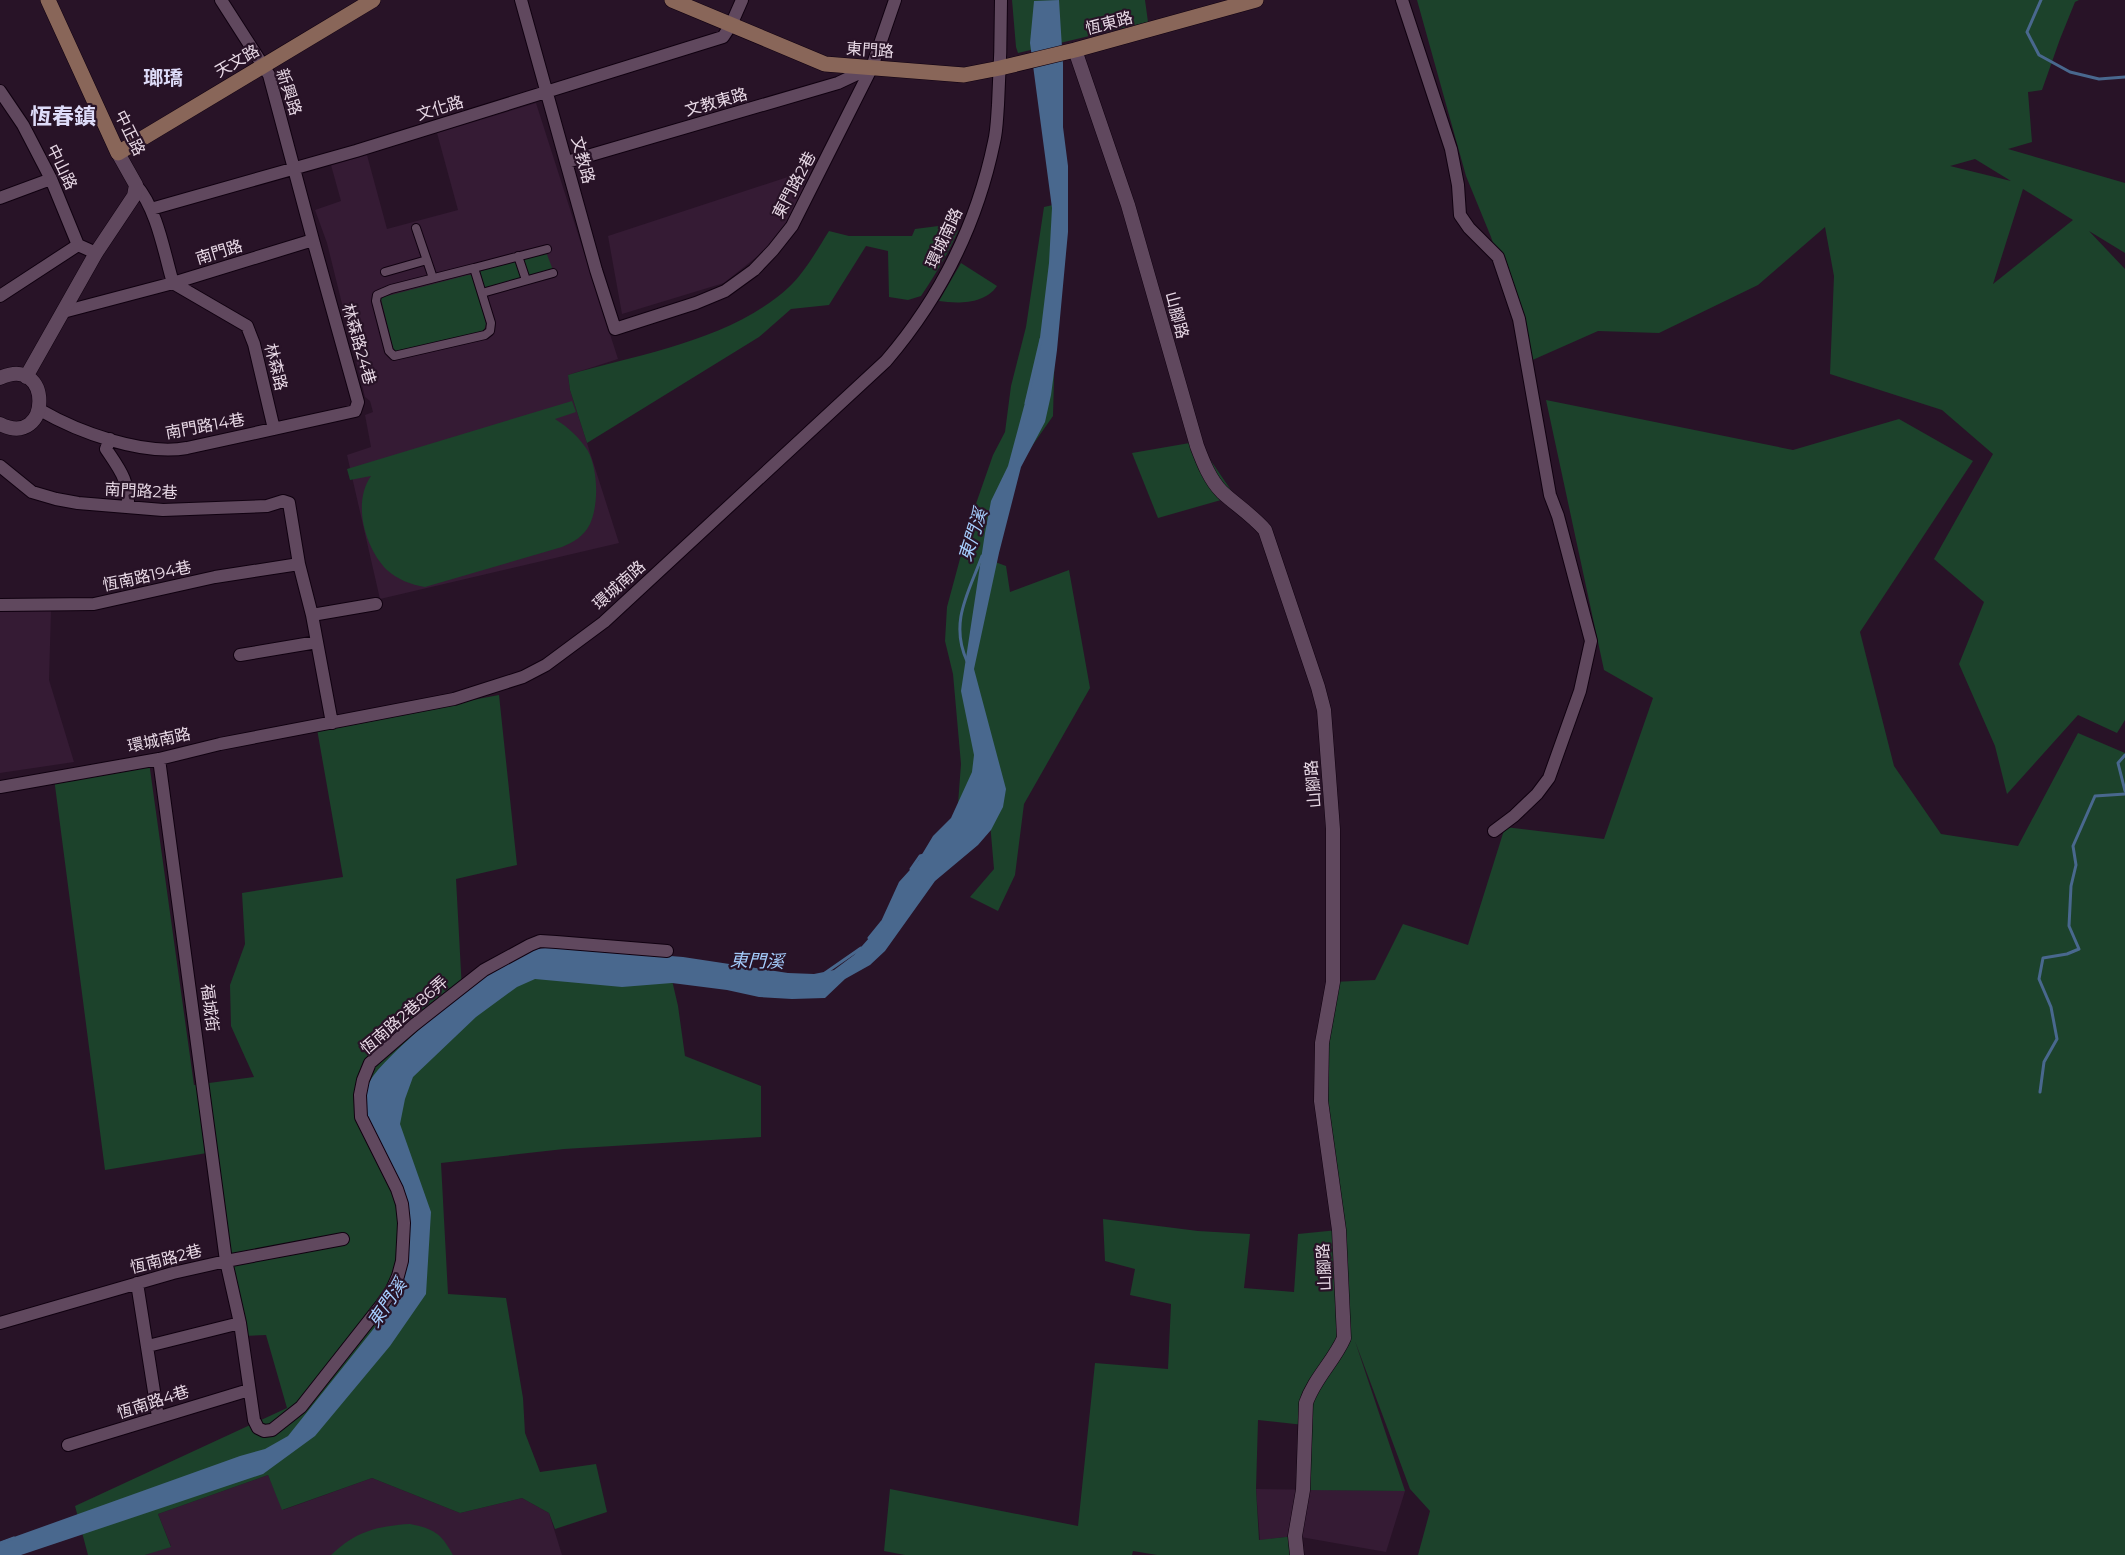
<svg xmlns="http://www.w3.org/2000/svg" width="2125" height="1555" font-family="Montserrat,'Noto Sans TC',sans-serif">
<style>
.built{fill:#351b34}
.green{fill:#1c422b;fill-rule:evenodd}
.water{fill:#49688e}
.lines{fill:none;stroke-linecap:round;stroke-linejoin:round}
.stream{stroke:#49688e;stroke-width:3}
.pedestrian-casing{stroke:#100110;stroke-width:10}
.minor-casing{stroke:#100110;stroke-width:14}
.tertiary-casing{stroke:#100110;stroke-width:15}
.secondary-casing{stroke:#100110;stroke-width:16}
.pedestrian{stroke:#60485e;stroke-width:8}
.minor{stroke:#60485e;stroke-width:12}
.tertiary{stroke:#60485e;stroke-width:14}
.secondary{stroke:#896659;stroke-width:15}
.labels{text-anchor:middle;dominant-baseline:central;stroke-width:4.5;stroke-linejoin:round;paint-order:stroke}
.street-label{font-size:16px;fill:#e8d9e6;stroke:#281327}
.water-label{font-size:18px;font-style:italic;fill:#a5cdfd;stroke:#281327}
.quarter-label{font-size:20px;font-weight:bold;fill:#dedcf9;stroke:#281327}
.district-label{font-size:22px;font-weight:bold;fill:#dedcf9;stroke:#281327}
</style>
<rect width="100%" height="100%" fill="#281327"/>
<path class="built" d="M536,103L618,359L568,375L570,390L619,543L380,599L347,455L371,447L365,415L373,412L370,401L365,397L327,243L315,210L341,201L331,165L367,155L387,229L458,210L437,133Z
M812,169L790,222L764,251L724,283L622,314L608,236Z
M0,610H51L49,680L74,762L0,773Z
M268,1475L283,1510L372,1478L460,1513L522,1498L549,1513L562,1555H145L171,1546L158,1514Z
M1256,1489L1405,1491L1386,1552L1295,1536L1260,1540Z"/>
<path class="green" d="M1012,0H1145L1148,22L1018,53L1016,47Z
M1417,0H2079L2075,2L2060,39L2042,90L2028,92L2032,142L2008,149L2125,183V253L2089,231L2125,269V720L2117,733L2078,715L2007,794L1995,746L1959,664L1984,602L1934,559L1993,454L1942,410L1830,374L1834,276L1825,227L1758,285L1659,333L1598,331L1528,362L1511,297L1491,237L1466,176ZM1975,159L2011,181L1950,166ZM2023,189L2073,220L1993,284Z
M1066,202L1055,341L1053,416L1025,456L982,557L1006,566L1010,592L1069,570L1090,688L1024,804L1015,875L998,911L970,897L994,869L989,811L958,804L961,764L953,674L945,641L947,607L971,518L993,455L1005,432L1011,386L1026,327L1044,207Z
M954,224L958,231C948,254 935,275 921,296L908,300L889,297L888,251L866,246L829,305L791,309L759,337L587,443L570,390L568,375C640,354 732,340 789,287C805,272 817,250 829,231L849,236H912L915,229Z
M546,252L553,270L527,277L522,259Z
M516,260L521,278L485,289L480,271Z
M961,263L997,286C985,304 958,304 939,301Z
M468,275H472L475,278L486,324L484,331L399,353L394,352L381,299L383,297Z
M1546,400L1793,450L1899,419L1973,461L1860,632L1894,766L1941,834L2018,846L2078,733L2125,753V1555H1418L1430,1511L1410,1489L1355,1341L1405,1491L1303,1490L1304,1425L1258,1420L1256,1489L1259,1540L1295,1536L1297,1555H1157L1133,1551L1132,1555H905L884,1551L890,1489L1078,1526L1095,1363L1168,1369L1171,1304L1130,1295L1135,1269L1105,1261L1103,1219L1198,1231L1250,1234L1244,1288L1294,1292L1298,1234L1338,1230L1321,1101L1333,982L1375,980L1403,924L1468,945L1505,827L1604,839L1653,698L1604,670Z
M572,401L576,412L555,419C568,427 580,438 588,451C598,470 599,504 590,524C584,536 574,542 562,547L425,587C411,585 397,579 387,570C365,548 352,503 371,476L350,480L347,469Z
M1201,441L1209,458L1235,496L1158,518L1132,453Z
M499,695L517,865L456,879L463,1009L502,977L668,963L678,1006L685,1056L761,1086V1137L564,1149L441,1163L448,1294L506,1298L523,1398L525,1433L540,1472L596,1464L607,1512L555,1529L549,1513L522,1498L460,1513L372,1478L282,1510L268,1475L158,1514L171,1547L145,1555H88L75,1506L287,1408L266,1335L242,1336L213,1152L105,1170L54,778L149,762L194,1085L254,1077L231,1026L230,985L245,944L242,893L343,877L317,729Z
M410,1524C434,1529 441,1533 453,1555H331C355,1532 376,1526 410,1524Z"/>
<path class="water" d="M1059,0L1063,64V127L1068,166V232L1057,350L1051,395L1045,422L1021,467L999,553L974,669L1006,789L1003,807L991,830L978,845L935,881L885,951L870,965L845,979L825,998L792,999L759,997L727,990L672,983L622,987L535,979L517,987L476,1017L413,1077L405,1099L400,1124L431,1212L426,1294L390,1346L315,1436L263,1474L21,1555H0V1542L240,1456L265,1449L288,1436L383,1317L396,1296L403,1274L409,1226L365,1113C366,1102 365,1091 370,1081C383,1056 496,961 523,952C535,948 547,948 560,947L683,957L788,973L814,974L834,970L854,955L878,928L899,882L918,861L933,836L951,818L972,772L974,755L961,691L985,533L991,501L1008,466L1038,354L1049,263L1052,208L1030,43L1034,1Z"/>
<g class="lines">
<path class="stream" d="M2041,0L2027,32L2039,55L2070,72L2099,79L2125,77
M1026,403L1041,339
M967,661C949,622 969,592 982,556
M2125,755L2118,763L2125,791
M911,869L920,856L924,855
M869,938L882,922
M825,973L861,948
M2040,1092L2044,1062L2057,1039L2051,1007L2039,979L2043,958L2067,954L2079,949L2069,926L2071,886L2076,865L2073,846L2095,796L2125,794
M0,1543L14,1538"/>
<defs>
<path id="pedestrian" d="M416,228L433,278
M518,256L526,280
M474,268L491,323L490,331L485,335L394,356L389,351L376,301L377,295L391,289Z
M474,268L547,249
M385,272L427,260
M482,293L553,273"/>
<path id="minor" d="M521,0L596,270L615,329L696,303L725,291L754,270L773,250L792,226L872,67L895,0
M1402,0L1451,149L1458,185L1460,215L1469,228L1498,257L1519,319L1550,495L1558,516L1591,641L1580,691L1549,778L1537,794L1514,816L1494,831
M0,91L23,125L51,179L78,245L96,253
M567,162L838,83L872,67
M136,185C157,209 164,252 173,283L247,326L254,344L274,429
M0,198L51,179
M151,209L356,151L723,37L731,25L742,0
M0,296L78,245
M63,312L173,283L313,240L269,75L221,0
M40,410C78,432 143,456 187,448L355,411L358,402L313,240
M110,439L106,449C120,470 129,480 128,507
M0,466L32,492L56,499L78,503L163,510L267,506L283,501L289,503L299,564L312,615L332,723
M0,605L94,604L215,577L299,564
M312,615L376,604
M240,655L317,642
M159,759L226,1261L240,1323L254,1420L258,1428L264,1431L272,1430L301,1407L390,1294L398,1276L402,1261L404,1223L402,1204L397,1189L361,1117L360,1095L363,1080L370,1063L414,1025L484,970L530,945L540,941L556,942L667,951
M0,787L159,759L220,744L454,699L523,677L546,665L604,622L886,361C940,298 977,224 994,142C997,130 997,117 998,105C1000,70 1001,35 1001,0
M137,1283L158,1417
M0,1323L173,1273L226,1261L343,1239
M148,1346L240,1323
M68,1445L249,1390"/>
<path id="tertiary" d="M1075,50L1128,205L1197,446C1203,462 1210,480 1222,492C1236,505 1252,515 1265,530L1318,687L1324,710L1333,829V982L1322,1043L1321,1101L1339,1230L1344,1338C1334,1361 1314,1379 1306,1403L1303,1490L1295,1536L1297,1555
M26,377L96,253L134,196L136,185L118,153
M0,378C53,353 52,450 0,424"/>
<path id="secondary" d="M48,0L118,153L373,0
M672,0L825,64L964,75L1000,68L1075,50L1256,0"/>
</defs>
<use href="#pedestrian" class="pedestrian-casing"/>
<use href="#minor" class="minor-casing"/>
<use href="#tertiary" class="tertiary-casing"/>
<use href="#secondary" class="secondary-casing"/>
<use href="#pedestrian" class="pedestrian"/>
<use href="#minor" class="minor"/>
<use href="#tertiary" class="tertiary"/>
<use href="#secondary" class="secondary"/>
</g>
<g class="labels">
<g class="street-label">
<text transform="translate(1109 23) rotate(-15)">恆東路</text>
<text transform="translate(870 50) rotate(4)">東門路</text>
<text transform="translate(237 61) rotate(-30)">天文路</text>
<text transform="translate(289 92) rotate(72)">新興路</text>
<text transform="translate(716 102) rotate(-16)">文教東路</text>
<text transform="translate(440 108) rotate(-17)">文化路</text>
<text transform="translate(130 133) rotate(64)">中正路</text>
<text transform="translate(583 160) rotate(75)">文教路</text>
<text transform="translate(62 167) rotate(64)">中山路</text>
<text transform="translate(794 185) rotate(-62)">東門路2巷</text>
<text transform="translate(944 238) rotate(-65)">環城南路</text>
<text transform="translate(219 252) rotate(-17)">南門路</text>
<text transform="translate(1177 315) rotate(75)">山腳路</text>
<text transform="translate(359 344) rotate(74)">林森路24巷</text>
<text transform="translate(276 367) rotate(76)">林森路</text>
<text transform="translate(205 426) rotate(-10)">南門路14巷</text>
<text transform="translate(141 491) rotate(3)">南門路2巷</text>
<text transform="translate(147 576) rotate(-12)">恆南路194巷</text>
<text transform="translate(619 585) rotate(-42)">環城南路</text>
<text transform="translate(159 740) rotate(-12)">環城南路</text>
<text transform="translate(1313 784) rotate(-95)">山腳路</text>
<text transform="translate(210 1008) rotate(83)">福城街</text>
<text transform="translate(404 1015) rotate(-41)">恆南路2巷86弄</text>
<text transform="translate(166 1259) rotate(-14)">恆南路2巷</text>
<text transform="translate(1324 1267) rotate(-93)">山腳路</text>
<text transform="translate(153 1402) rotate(-18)">恆南路4巷</text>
</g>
<g class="water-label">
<text transform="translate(973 535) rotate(-72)">東門溪</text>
<text transform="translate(757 961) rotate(2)">東門溪</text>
<text transform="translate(387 1303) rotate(-56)">東門溪</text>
</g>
<g class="quarter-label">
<text x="163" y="78">瑯𤩝</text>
</g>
<g class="district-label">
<text x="63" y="116">恆春鎮</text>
</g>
</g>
</svg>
